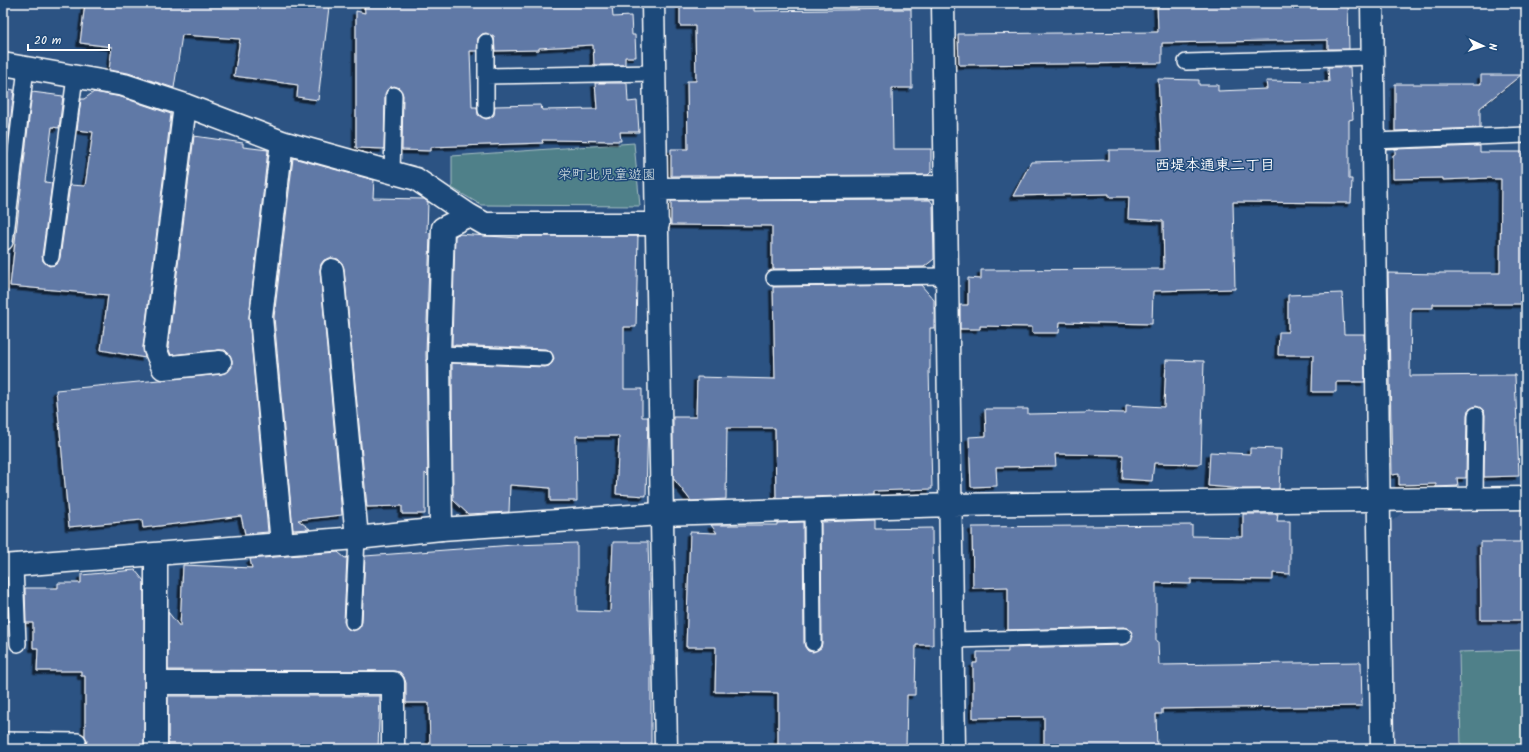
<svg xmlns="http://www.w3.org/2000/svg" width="1529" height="752" font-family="Kalam,'Klee One',sans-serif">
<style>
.built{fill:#406190}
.green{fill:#508089;stroke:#a8c0c4}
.building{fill:#6079a6;stroke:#fff;filter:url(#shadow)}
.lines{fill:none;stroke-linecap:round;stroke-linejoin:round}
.service-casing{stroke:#fff;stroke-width:18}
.minor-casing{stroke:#fff;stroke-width:25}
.tertiary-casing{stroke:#fff;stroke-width:25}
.service{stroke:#1f4a7a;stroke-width:15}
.minor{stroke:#1f4a7a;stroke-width:22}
.tertiary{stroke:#1f4a7a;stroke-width:22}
.labels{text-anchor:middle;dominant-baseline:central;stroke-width:3;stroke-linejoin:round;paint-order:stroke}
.park-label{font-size:14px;fill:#d3dfe2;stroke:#1f4a7a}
.neighbourhood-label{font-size:15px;font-weight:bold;fill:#fff;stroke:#1f4a7a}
</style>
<defs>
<filter id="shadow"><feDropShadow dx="-3.5" dy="3.5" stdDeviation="0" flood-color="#0009"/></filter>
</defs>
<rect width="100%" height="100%" fill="#2c5383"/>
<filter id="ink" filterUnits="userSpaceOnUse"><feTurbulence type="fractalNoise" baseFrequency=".025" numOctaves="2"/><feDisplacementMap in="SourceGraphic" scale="8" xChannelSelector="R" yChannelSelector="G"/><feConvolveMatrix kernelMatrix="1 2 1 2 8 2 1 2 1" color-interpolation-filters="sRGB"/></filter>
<g filter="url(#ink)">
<path class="built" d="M1526,511V749H1394L1390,523L1403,512Z"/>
<path class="green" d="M634,143L640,206L481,205L452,188V156Z
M1526,650V749H1461L1459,652Z"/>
<path class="building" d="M85,3H301L329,7L318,100L297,97L298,85L234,76L240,39L182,35L174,88L128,73L109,70L112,47L80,43Z
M364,3H550V6L585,3L586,7L612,5L613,17L631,16L632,35H635L636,57H625V65H594L593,45L539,48V50L495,51L494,37L486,33L482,34L478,38L477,51H470L472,107H477L478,115L486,119L490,118L494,115L495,106L541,105L542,110L597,109L595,83H627L628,102L637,101L639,132H620L621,141L542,140L543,143L431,147V151L402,150L403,95L399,88L394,86L387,90L385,94L384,149L356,148V11L365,13Z
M680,3H754V11L911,9L912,88H892L893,149H931V172L928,175L671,176V149H688L687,81H696L695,26H680Z
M1157,3H1348L1349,49H1328V40L1162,43V63L959,65L958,34L1158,32Z
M1328,67H1350L1353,119L1349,120V179H1352L1351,203L1233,202L1235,289L1153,291L1152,324L1060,322L1059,333H1032V327L980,326V329H960V305H968V278L981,279V270L1164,269L1163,221L1128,219L1129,197H1109V194L1013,196L1031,162L1109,160V150H1162L1158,79L1199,80V85H1218V91L1267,89L1266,81L1329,82Z
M1481,75H1521L1480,108V128L1395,131V84H1481Z
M3,88L14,90L3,183Z
M32,92L63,96L59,128L52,127L45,182L52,183L42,256L43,261L49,266L55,265L58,262L60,258L70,185L85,186L93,132L77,130L81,99H84L94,92L121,97L171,114L143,347L145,358L101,350L108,295L10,286Z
M194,136L243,143V147L268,150L249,318L268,532L245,534L241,516L143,528L142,520L69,527L56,390L221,374L228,372L232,367V360L230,355L225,350H219L171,355L168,347Z
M1480,146V152H1526V304H1433V308H1411L1410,376L1515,375L1519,476L1484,477L1485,415L1484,411L1481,408L1476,406L1468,410L1467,415L1466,478H1457L1458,486L1436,487V484L1399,485V474L1392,475L1388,273L1439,274V273H1500L1501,179H1491V178L1443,180V178L1393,179V155H1395V149Z
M293,158L374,180L373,198L424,199L428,202L427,232L430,233L426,354L428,476L425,473V514H402V506L367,507L344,269L342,263L338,259L330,258L324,260L321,264L320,271L342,515L298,520L310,529L293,530L274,317Z
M930,200L933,204L934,259L924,267L773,269V265H772V226L671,225V201Z
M458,234L518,238V236H638L636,327H624V389H642V417H648L646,496L616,494L619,436H576L577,501H550V488L510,485L509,512L468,514L453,500L452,363L545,367L549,366L552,363L554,358L550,351L545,349L452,345L455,236Z
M921,285L934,300V328H930V369H929L932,489L874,491V495L776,498L775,428H727L726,499L691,501L673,478V417H696L697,377L775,379L773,287Z
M1342,293L1344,334H1364L1365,382H1336V392H1312L1313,355H1278L1279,332H1288V295Z
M1166,360L1204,361L1201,464L1154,463L1152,481L1122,479L1123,455L1055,454L1056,466L996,467L997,486L971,487L969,437L986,436L985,409H1028V414L1086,413V412L1126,413V405L1164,407Z
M1250,448L1281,449L1279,489H1243L1208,486L1210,452L1250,454Z
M1243,514H1278L1277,521H1290V574L1273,573V580L1191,579V584L1156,583V641H1158L1159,665L1361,662L1362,706L1162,709V714H1156L1157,749H1044V717L973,718V663H977V652H1008V648L1124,645L1129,643L1133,636L1131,631L1128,628L1124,627L1008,630V587L973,588L972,527L1192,525V536L1243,537Z
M875,520V529L932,528L933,645H916L915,695H907L906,749H778V693L715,692L716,647H686L690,532L717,533L711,525H777V523L803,522L804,643L805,647L808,651L813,652L821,648L822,643L821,522Z
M613,542H648L651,647V749H430L429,703H406V683L404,677L400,672L393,671L168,670V612L180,627L183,565L252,568L250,559L338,552L345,558L347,557L344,622L348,629L353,631L360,627L362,622L365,556L513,545L577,543V611L610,612Z
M1480,542H1526V620H1481Z
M135,570L144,581V749H85L87,741L85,736V676H81V671H37L38,648H33V623H26L25,588H58V583H81V575Z
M3,587H7L8,622H3Z
M168,696H380L378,749H168Z"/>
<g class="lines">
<defs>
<path id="service" d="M486,42V110
M1186,62L1372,57
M486,76L655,73
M1373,141L1526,135
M392,172L394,95
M5,242L26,68
M51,257L75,77
M774,278L947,276
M439,354L545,358
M1475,498L1476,415
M812,509L813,643
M15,566L18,644
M353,622L357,538
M953,640L1124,636
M3,740L78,741"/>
<path id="minor" d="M653,3C659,252 660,500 666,749
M1372,3L1382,749
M3,64L124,85L185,105L282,142L416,179L469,215L485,224H658
M185,105L155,349L163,368L220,362
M657,189L945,187
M332,270L357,538
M441,529L439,354L443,228L469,215
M282,544L261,317L282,142
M156,555V749
M156,683H393V749"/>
<path id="tertiary" d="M943,3L954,749
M3,566L357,538L441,529L661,514L951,505L1526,498"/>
</defs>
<use href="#service" class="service-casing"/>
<use href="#minor" class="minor-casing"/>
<use href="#tertiary" class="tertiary-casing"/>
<use href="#service" class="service"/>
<use href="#minor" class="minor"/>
<use href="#tertiary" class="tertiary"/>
</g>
</g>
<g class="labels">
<g class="park-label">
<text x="607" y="175">栄町北児童遊園</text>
</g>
<g class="neighbourhood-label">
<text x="1215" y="166">西堤本通東二丁目</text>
</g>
</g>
<rect width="1529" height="752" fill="none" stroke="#1f4a7a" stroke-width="16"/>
<rect x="8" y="8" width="1513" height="736" fill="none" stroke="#fff" stroke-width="1.5" filter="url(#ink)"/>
<g transform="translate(1483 46) rotate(94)" stroke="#1f4a7a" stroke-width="3" paint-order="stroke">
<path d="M0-3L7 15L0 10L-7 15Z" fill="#ffffff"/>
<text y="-6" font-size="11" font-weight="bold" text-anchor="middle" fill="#ffffff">N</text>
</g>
<path d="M28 44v6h81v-6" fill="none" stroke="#ffffff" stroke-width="2"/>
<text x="34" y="44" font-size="12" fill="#ffffff" stroke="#1f4a7a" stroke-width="3" paint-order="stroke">20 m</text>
</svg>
